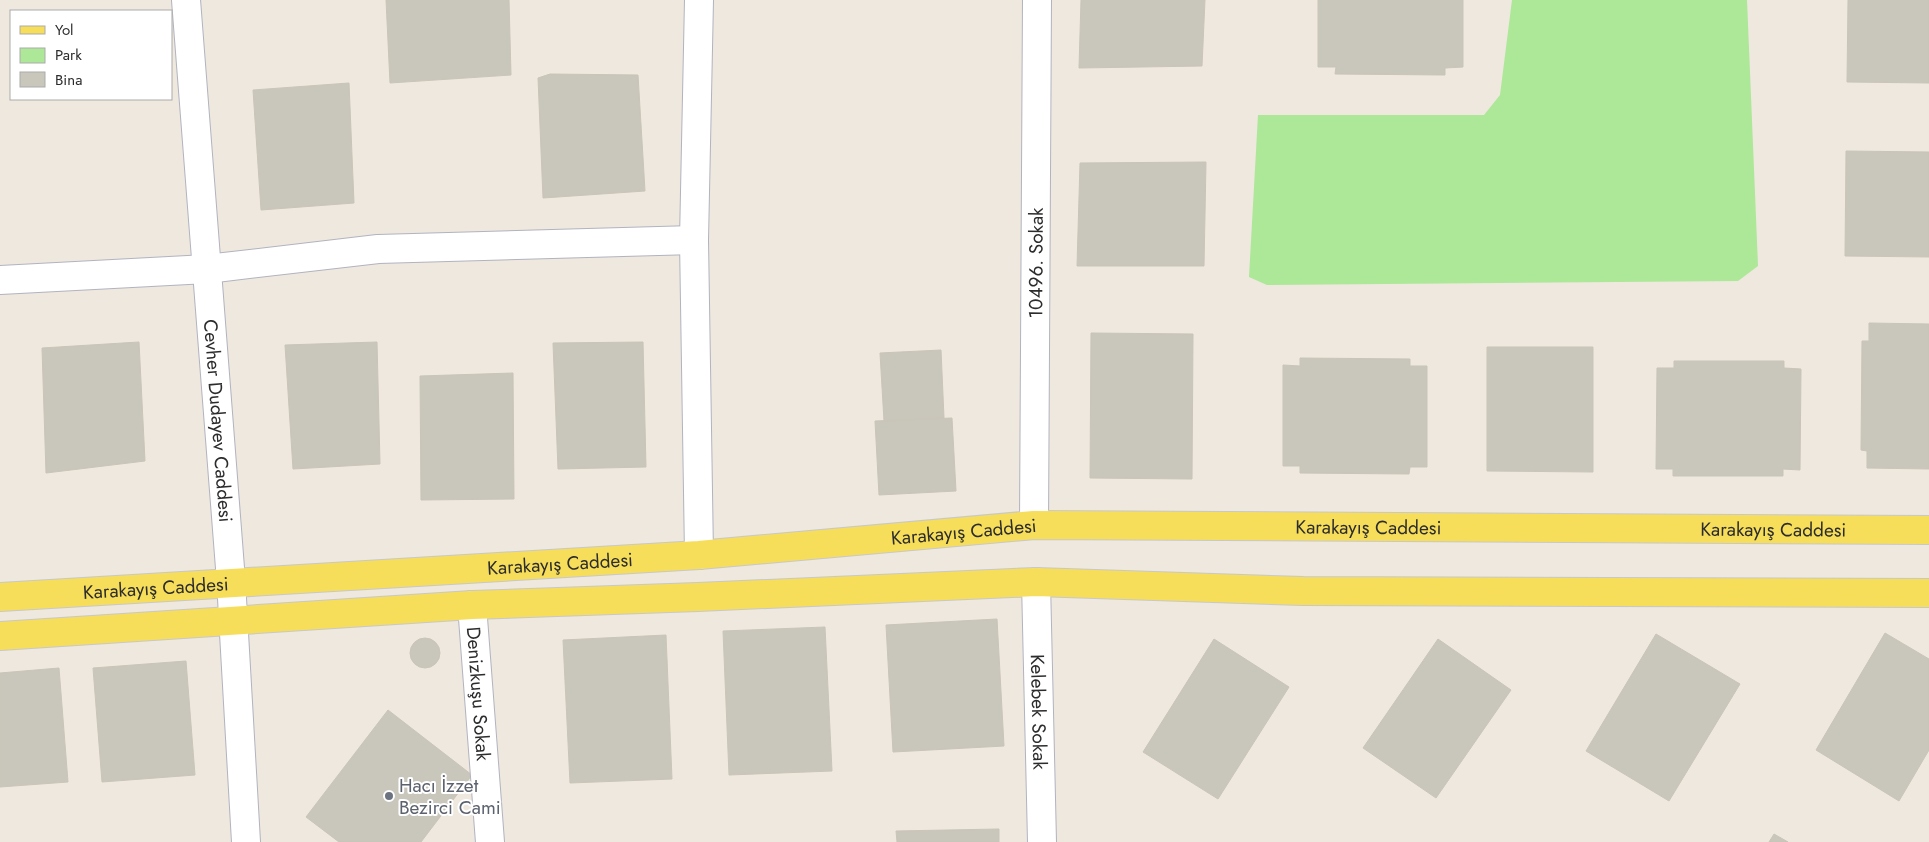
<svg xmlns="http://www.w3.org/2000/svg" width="1929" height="842" font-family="Jost,sans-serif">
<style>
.green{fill:#ade798}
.building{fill:#c9c6bc;stroke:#cac5b7}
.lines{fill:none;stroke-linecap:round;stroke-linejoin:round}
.minor-casing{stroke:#b2b3c0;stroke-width:30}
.major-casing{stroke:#c8c8c8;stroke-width:30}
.minor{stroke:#fff;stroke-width:28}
.major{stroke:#f7de5a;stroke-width:28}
.worship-dot{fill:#6b7280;stroke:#fff;stroke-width:2}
.labels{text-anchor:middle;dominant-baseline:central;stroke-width:4;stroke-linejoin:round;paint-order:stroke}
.street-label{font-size:19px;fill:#2c2c2c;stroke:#fff}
.worship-label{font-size:19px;fill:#5b616d;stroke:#fff;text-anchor:start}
</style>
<rect width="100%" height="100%" fill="#eee8de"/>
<path class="green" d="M1512,0H1747L1758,266L1738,281L1267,285L1249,277L1258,115H1484L1500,95Z"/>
<path class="building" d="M386,0H509L511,75L390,83Z
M1081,0H1205L1202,66L1079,68Z
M1318,0H1463V67L1445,68V75L1335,74L1336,67H1318Z
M1848,0H1929V83L1847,82Z
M550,74L638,75L645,191L543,198L538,78Z
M349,83L354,203L261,210L253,90Z
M1846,151L1929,152V257L1845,256Z
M1206,162L1204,266H1077L1080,163Z
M1869,323L1929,324V469L1867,468V451L1861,450L1862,341H1869Z
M1091,333L1193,334L1192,479L1090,478Z
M139,342L145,461L46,473L42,348Z
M377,342L380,464L293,469L285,345Z
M643,342L646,467L558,469L553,343Z
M1487,347H1593V472L1487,471Z
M941,350L944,418L884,421L880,353Z
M1300,358L1410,359V366H1427V467H1410L1409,474L1300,473V466H1283V365L1300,366Z
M1674,361H1784V368L1801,369L1800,470L1783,469V476H1673V469H1656L1657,368H1674Z
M513,373L514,499L421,500L420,376Z
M952,418L956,491L879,495L875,421Z
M997,619L1004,746L893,752L886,625Z
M825,627L832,771L729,775L723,631Z
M1885,633L1929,659V750L1899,801L1816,750Z
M1656,634L1740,684L1669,801L1586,751Z
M666,635L672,779L570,783L563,640Z
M410 653a15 15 0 1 1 30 0a15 15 0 1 1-30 0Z
M1214,639L1289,687L1218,799L1143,752Z
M1438,639L1511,690L1436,798L1363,748Z
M186,661L195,775L102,782L93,668Z
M59,668L68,782L0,787V673Z
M388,710L472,775L421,842H339L306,817Z
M999,829V842H897L896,831Z
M1774,834L1788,842H1769Z"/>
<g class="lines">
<defs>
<g id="minor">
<path id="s1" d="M186,0L231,581L246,842"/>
<path d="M699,0L694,240L699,555"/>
<path d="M0,280L207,269L378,249L694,240"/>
<path id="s2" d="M1034,525L1037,0"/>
<path id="s3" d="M1036,582L1042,842"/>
<path id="s4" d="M472,605L490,842"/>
</g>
<g id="major">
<path id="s5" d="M0,597L699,555L1034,525L1929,530"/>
<path d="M0,636L472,605L698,597L1036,582L1303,591L1929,593"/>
</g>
</defs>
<use href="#minor" class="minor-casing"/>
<use href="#major" class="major-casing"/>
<use href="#minor" class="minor"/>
<use href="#major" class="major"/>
</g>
<circle class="worship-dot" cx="389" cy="796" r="5"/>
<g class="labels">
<g class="street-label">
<text stroke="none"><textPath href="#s2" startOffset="262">10496. Sokak</textPath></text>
<text stroke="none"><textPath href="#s1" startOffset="422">Cevher Dudayev Caddesi</textPath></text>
<text stroke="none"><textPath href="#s5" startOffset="1371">Karakayış Caddesi</textPath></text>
<text stroke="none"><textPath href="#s5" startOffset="1776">Karakayış Caddesi</textPath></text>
<text stroke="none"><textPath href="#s5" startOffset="966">Karakayış Caddesi</textPath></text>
<text stroke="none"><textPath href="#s5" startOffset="561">Karakayış Caddesi</textPath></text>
<text stroke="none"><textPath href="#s5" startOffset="156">Karakayış Caddesi</textPath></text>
<text stroke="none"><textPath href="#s4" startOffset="89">Denizkuşu Sokak</textPath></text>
<text stroke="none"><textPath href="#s3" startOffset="130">Kelebek Sokak</textPath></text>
</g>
<g class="worship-label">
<text x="399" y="785">Hacı İzzet<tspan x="399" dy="22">Bezirci Cami</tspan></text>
</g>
</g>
<rect x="10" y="10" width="162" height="90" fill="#ffffff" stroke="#ababab"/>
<rect x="20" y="26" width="25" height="8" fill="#f7de5a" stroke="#ababab"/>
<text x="55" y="35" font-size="15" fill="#2c2c2c">Yol</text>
<rect x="20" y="48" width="25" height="15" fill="#ade798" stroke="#ababab"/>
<text x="55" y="60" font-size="15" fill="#2c2c2c">Park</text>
<rect x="20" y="72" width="25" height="15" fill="#c9c6bc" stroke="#ababab"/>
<text x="55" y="85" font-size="15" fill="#2c2c2c">Bina</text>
</svg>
